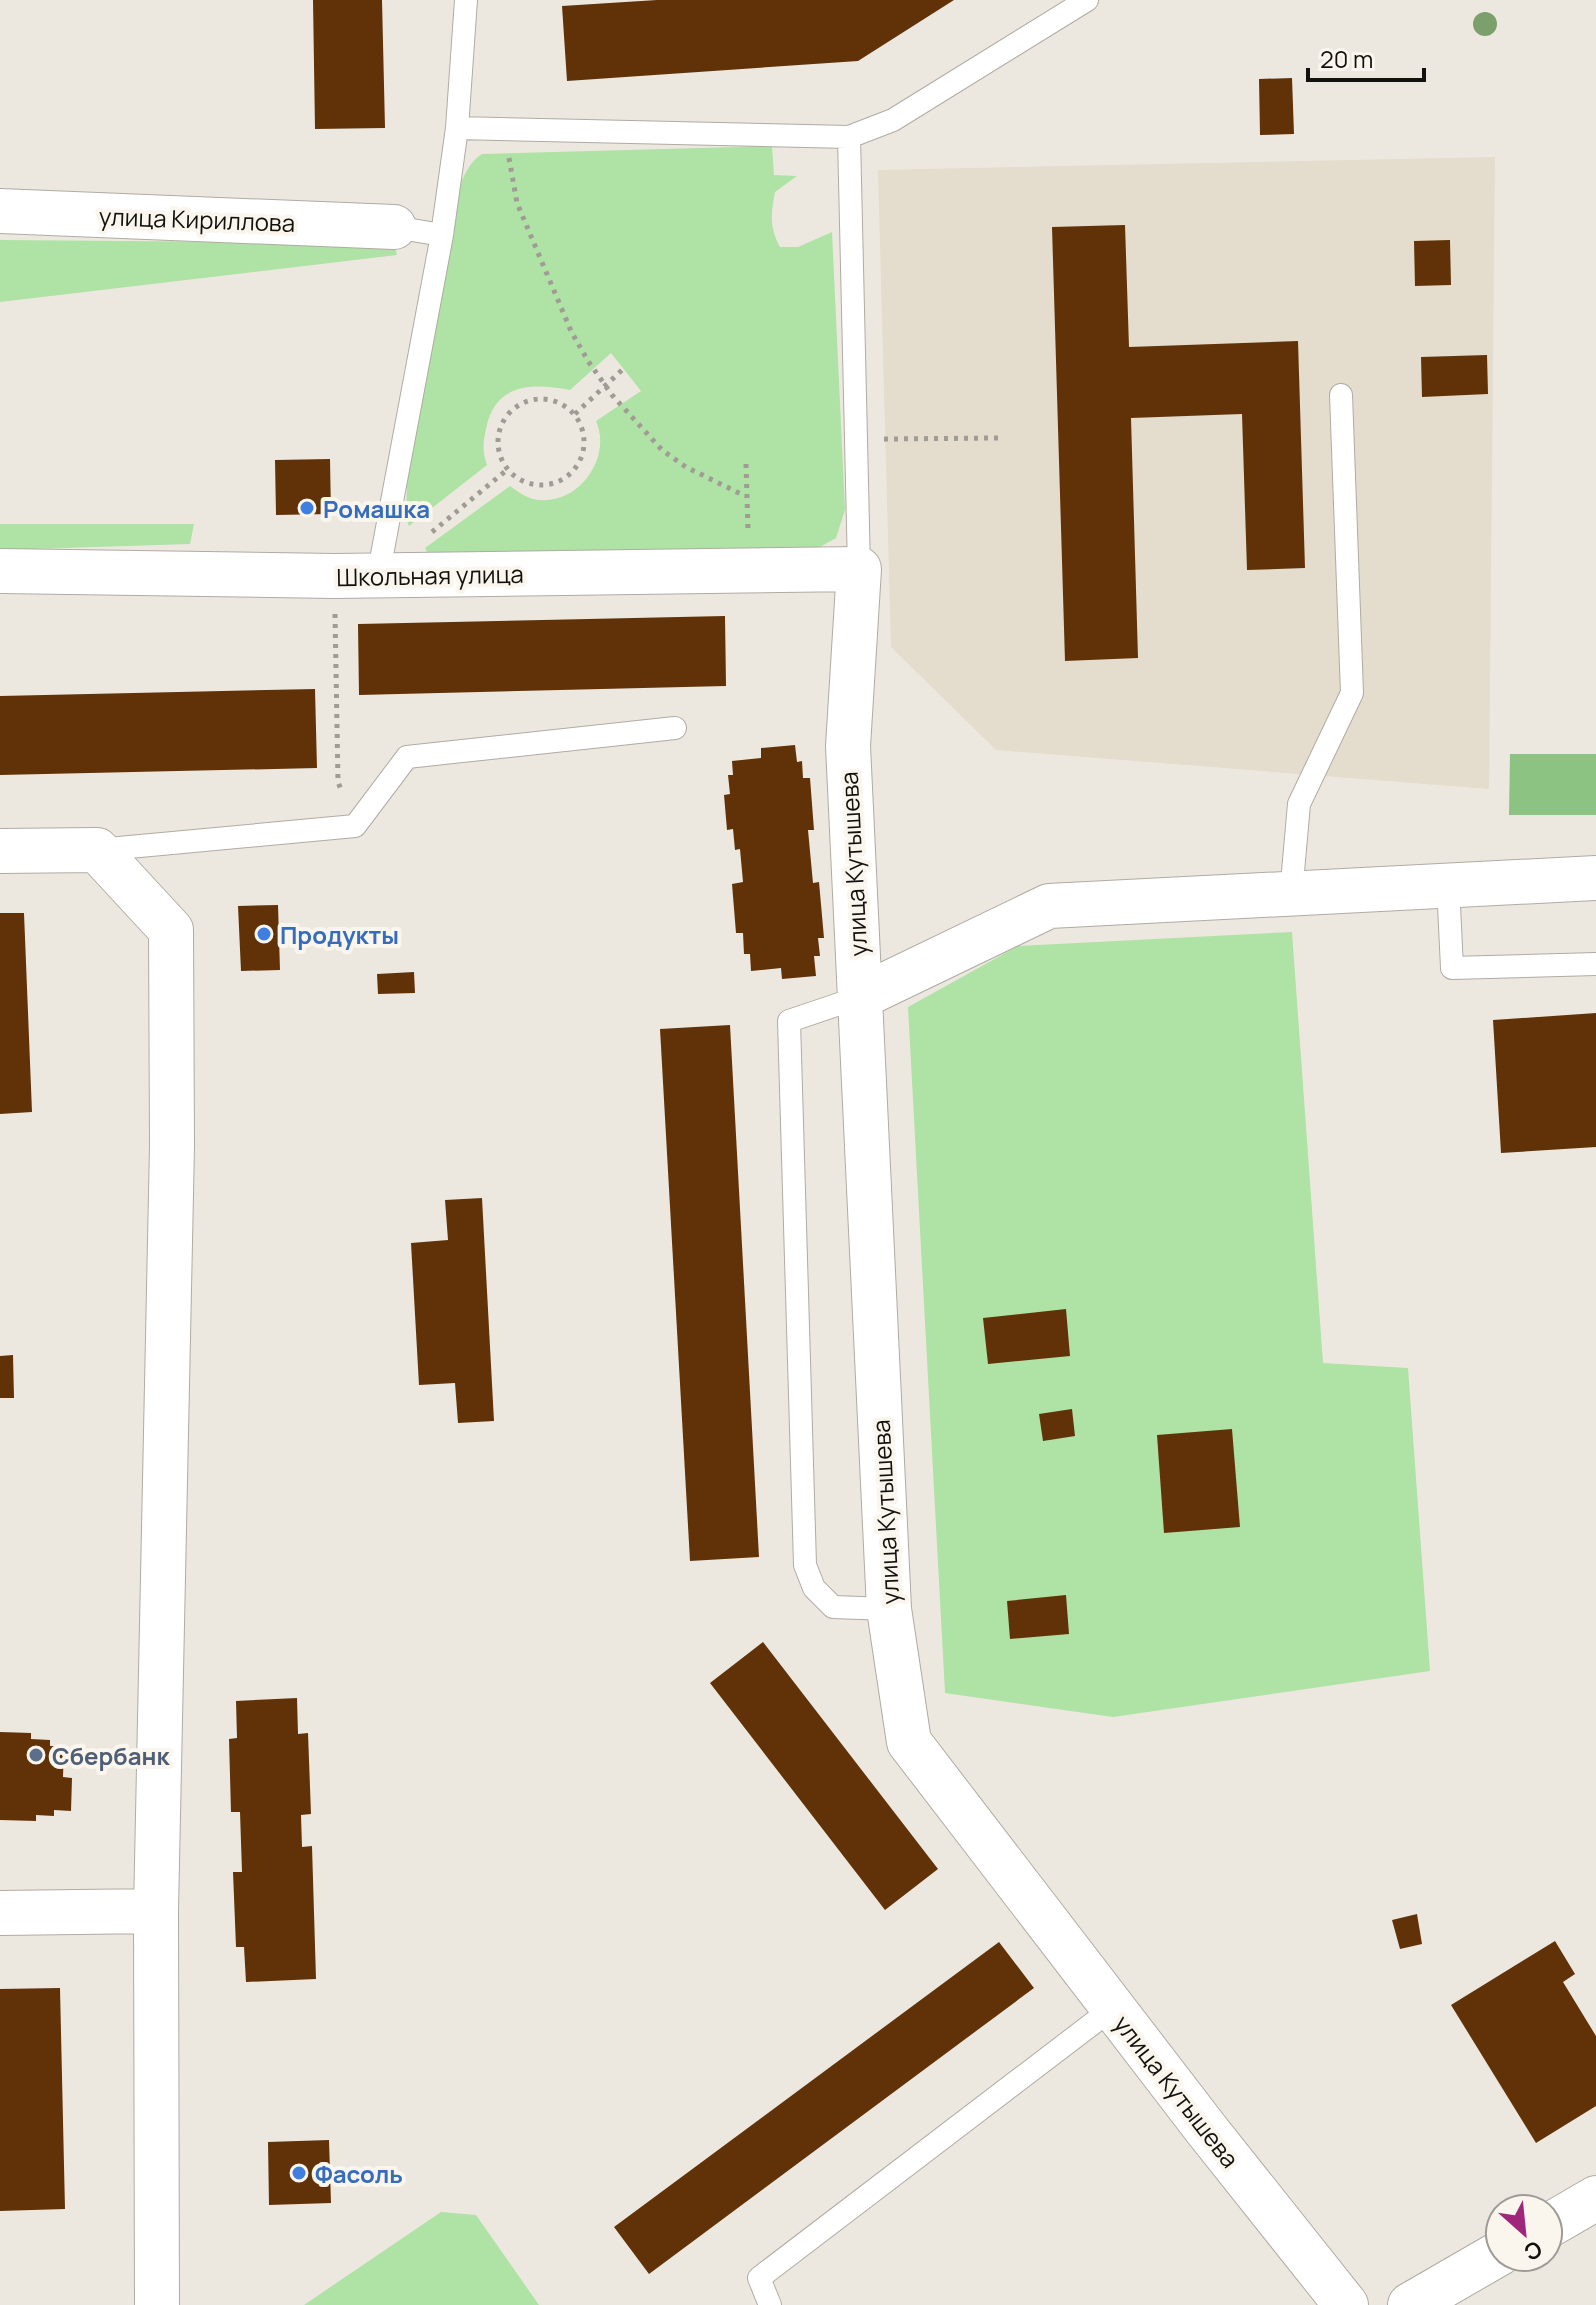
<svg xmlns="http://www.w3.org/2000/svg" width="1596" height="2305" font-family="Manrope,sans-serif">
<style>
.built{fill:#e4dccc}
.green{fill:#afe2a5}
.forest{fill:#8dc382}
.building{fill:#613207}
.lines{fill:none;stroke-linecap:round;stroke-linejoin:round}
.lane-casing{stroke:#b0aba3;stroke-width:24}
.street-casing{stroke:#b0aba3;stroke-width:46}
.path{stroke:#a09c95;stroke-width:5;stroke-dasharray:4 6;stroke-linecap:butt}
.lane{stroke:#fff;stroke-width:22}
.street{stroke:#fff;stroke-width:44}
.tree{fill:#7ba06b}
.shop-dot{fill:#3f7fe0;stroke:#faf5ed;stroke-width:3}
.service-dot{fill:#5c6f8a;stroke:#faf5ed;stroke-width:3}
.labels{text-anchor:middle;dominant-baseline:central;stroke-width:8;stroke-linejoin:round;paint-order:stroke}
.street-label{font-size:24px;fill:#13110e;stroke:#faf5ed}
.shop-label{font-size:24px;font-weight:bold;fill:#366cbe;stroke:#faf5ed;text-anchor:start}
.service-label{font-size:24px;font-weight:bold;fill:#4e5e75;stroke:#faf5ed;text-anchor:start}
</style>
<rect width="100%" height="100%" fill="#ede8df"/>
<path class="built" d="M1495,157L1489,789L996,750L891,647L878,170Z"/>
<path class="green" d="M772,146L774,175L797,176L775,192C771,213 769,227 780,247H798L832,232L845,510L836,538L804,556L431,560L425,548L510,486C517,491 525,497 533,499C576,509 613,459 596,421L641,391L611,353L570,390C532,383 495,383 486,429C483,443 482,451 487,465L409,526L406,518L407,485L451,222C456,200 461,167 482,154Z
M0,240L394,243L397,255L0,302Z
M0,524H194L190,544L0,550Z
M1292,932L1323,1363L1408,1368L1430,1671L1113,1717L945,1693L908,1007L1018,946Z
M441,2212L476,2215L539,2305H304Z"/>
<path class="forest" d="M1510,754H1596V815H1509Z"/>
<path class="building" d="M313,0H382L385,128L315,129Z
M657,0H954L858,61L567,81L562,6Z
M1292,78L1294,134L1260,135L1259,79Z
M1125,225L1129,347L1298,341L1305,568L1247,570L1242,414L1131,418L1138,658L1065,661L1052,227Z
M1450,240L1451,285L1415,286L1414,241Z
M1487,355L1488,394L1422,397L1421,357Z
M330,459L331,514L276,515L275,460Z
M725,616L726,686L359,695L358,624Z
M315,689L317,768L0,775V696Z
M795,745L797,762L802,761L803,778H810L814,830H808L813,883L819,882L824,938H818L820,956H814L816,976L782,979L781,968L751,971L750,954H744L743,933H736L732,884L743,882L740,849L735,850L733,829L727,830L724,795L730,794L728,775H733L732,761L761,758V748Z
M278,905L280,970L241,971L238,906Z
M0,913H24L32,1112L0,1114Z
M414,972L415,993L378,994L377,974Z
M1596,1013V1147L1501,1153L1493,1020Z
M730,1025L759,1557L690,1561L660,1029Z
M482,1198L494,1421L458,1423L455,1383L419,1385L411,1243L448,1240L445,1200Z
M1066,1309L1070,1356L988,1364L983,1318Z
M13,1355L14,1398H0V1356Z
M1072,1409L1075,1436L1043,1441L1039,1414Z
M1232,1429L1240,1527L1164,1533L1157,1435Z
M1066,1595L1069,1634L1010,1639L1007,1601Z
M763,1642L938,1869L885,1910L710,1683Z
M297,1698L298,1734L308,1733L311,1814L301,1815L302,1847L312,1846L316,1979L246,1982L244,1947H236L233,1872H242L240,1812H231L229,1739L237,1738L236,1701Z
M0,1732L31,1733V1739L50,1740V1746H64L63,1777L72,1778L71,1811L54,1810V1816L36,1815V1821L0,1820Z
M1417,1914L1422,1944L1400,1949L1392,1920Z
M1555,1941L1575,1974L1563,1982L1596,2036V2106L1536,2143L1451,2005Z
M999,1942L1034,1988L649,2274L614,2227Z
M60,1988L65,2209L0,2211V1989Z
M329,2140L331,2203L269,2205L268,2142Z"/>
<g class="lines">
<defs>
<path id="lane" d="M457,128L849,137L893,120L1087,0
M849,137L859,569
M394,227L442,235
M378,576L442,235L457,128L466,0
M97,850L355,826L407,757L675,728
M1448,885L1452,968L1596,964
M1291,894L1299,804L1352,693L1341,395
M860,997L789,1021L805,1565L814,1588L833,1607L889,1609
M770,2305L759,2278L1113,2008"/>
<path id="street" d="M0,211L394,227
M0,571L334,576L859,569L848,746L889,1609L909,1742L1206,2129L1346,2305
M0,851L97,850L171,930L172,1146L156,1911L157,2305
M860,997L1049,906L1596,878
M0,1913L156,1911
M1548,2226L1596,2198
M1410,2305L1500,2253"/>
</defs>
<use href="#lane" class="lane-casing"/>
<use href="#street" class="street-casing"/>
<path class="path" d="M509,158L517,203L571,331L588,361L612,395L662,450L686,467L745,496
M498 442a43 43 0 1 1 86 0a43 43 0 1 1-86 0Z
M575,414L623,369
M884,439L998,438
M746,464L748,530
M432,532L508,469
M335,614L338,782L342,792"/>
<use href="#lane" class="lane"/>
<use href="#street" class="street"/>
</g>
<circle class="tree" cx="1485" cy="24" r="12"/>
<g class="shop-dot">
<circle cx="307" cy="508" r="8"/>
<circle cx="264" cy="934" r="8"/>
<circle cx="299" cy="2173" r="8"/>
</g>
<circle class="service-dot" cx="36" cy="1755" r="8"/>
<g class="labels">
<g class="street-label">
<text transform="translate(197 219) rotate(2)">улица Кириллова</text>
<text transform="translate(430 575) rotate(-1)">Школьная улица</text>
<text transform="translate(853 864) rotate(-93)">улица Кутышева</text>
<text transform="translate(885 1512) rotate(-93)">улица Кутышева</text>
<text transform="translate(1177 2091) rotate(52)">улица Кутышева</text>
</g>
<g class="shop-label">
<text x="323" y="508">Ромашка</text>
<text x="280" y="934">Продукты</text>
<text x="315" y="2173">Фасоль</text>
</g>
<g class="service-label">
<text x="52" y="1755">Сбербанк</text>
</g>
</g>
<g transform="translate(1524 2233) rotate(153)"><circle r="38" fill="#faf5ed" stroke="#9e9a94" stroke-width="2"/>
<path d="M0-6L14 30L0 20L-14 30Z" fill="#a0267c"/>
<text y="-12" font-size="22" font-weight="bold" text-anchor="middle" fill="#13110e">С</text>
</g>
<path d="M1308 68v12h116v-12" fill="none" stroke="#13110e" stroke-width="4"/>
<text x="1320" y="68" font-size="24" fill="#13110e" stroke="#faf5ed" stroke-width="6" paint-order="stroke">20 m</text>
</svg>
